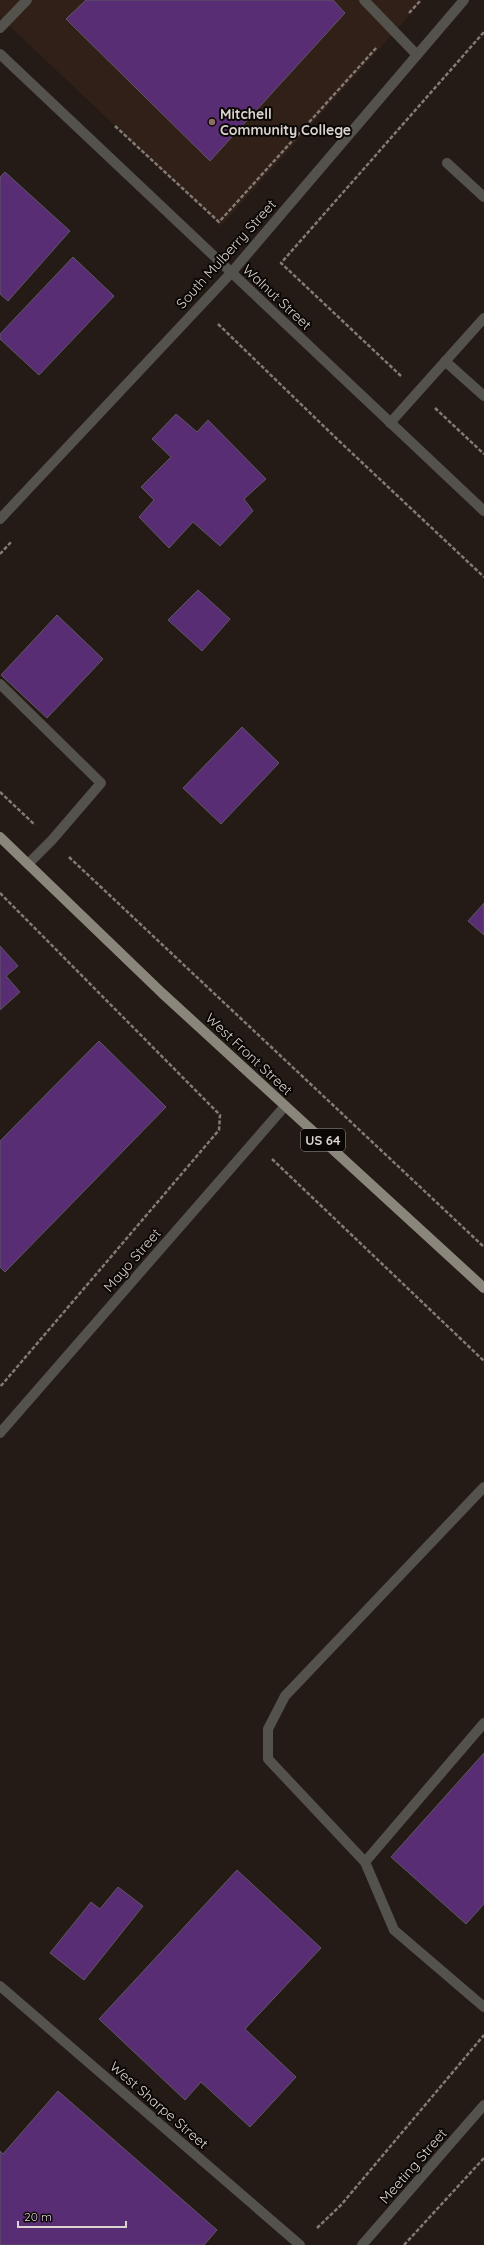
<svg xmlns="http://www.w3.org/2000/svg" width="484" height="2245" font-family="Quicksand,sans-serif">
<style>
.built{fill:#302018}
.building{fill:#592d73;stroke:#5e5862}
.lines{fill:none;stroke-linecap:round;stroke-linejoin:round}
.path{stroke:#837a76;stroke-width:2.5;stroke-dasharray:4 2;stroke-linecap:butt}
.lane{stroke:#54524d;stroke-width:10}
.street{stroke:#54524d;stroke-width:10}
.primary{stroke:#8b867c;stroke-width:10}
.education-dot{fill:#8d6e63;stroke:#0b0705;stroke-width:1.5}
.labels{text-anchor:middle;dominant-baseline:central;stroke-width:4;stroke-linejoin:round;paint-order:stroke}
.shield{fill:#0b0705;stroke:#9d9693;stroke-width:1}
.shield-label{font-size:13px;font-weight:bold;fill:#dbd3d0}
.poi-label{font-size:14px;font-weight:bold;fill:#dbd3d0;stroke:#0b0705;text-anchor:start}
.street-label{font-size:14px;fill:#dbd3d0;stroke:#0b0705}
</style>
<rect width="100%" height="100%" fill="#251b16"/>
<path class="built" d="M0,0H423L221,226L0,17Z"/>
<path class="building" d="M86,0H333L345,13L210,161L66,19Z
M5,172L70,231L8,301L0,294V177Z
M73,257L114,296L39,375L0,339V334Z
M176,414L197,432L208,420L266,479L244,499L253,511L220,546L193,522L169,548L139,517L154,500L141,487L171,457L152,439Z
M198,590L230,619L202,651L168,620Z
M57,615L103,659L47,718L1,675Z
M242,727L279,763L221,824L183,788Z
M484,903V935L468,921Z
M0,946L18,966L6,976L20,992L0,1010Z
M99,1041L166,1107L5,1272L0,1267V1141Z
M484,1753V1904L466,1924L391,1857Z
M237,1870L321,1948L245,2029L296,2077L250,2127L201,2082L185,2100L99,2019Z
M118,1887L143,1906L84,1980L50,1953L91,1902L100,1909Z
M58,2091L217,2230L204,2245H0V2151L3,2154Z"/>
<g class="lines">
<path class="path" d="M409,13L421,0
M115,126L219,222L377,47
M218,324L337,439L484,577
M401,376L281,263L484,32
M435,408L484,454
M0,554L12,541
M0,792L35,825
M69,857L484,1247
M0,893L220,1115L219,1130L0,1387
M272,1159L484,1361
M317,2228L341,2205L484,2035
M404,2245L484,2158"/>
<path class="lane" d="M364,0L417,55
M0,28L27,0
M447,163L484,197
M445,361L484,396
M390,423L484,318
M0,684L101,783L52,840L28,864
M484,1487L285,1696L268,1729V1759L365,1862L394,1930L484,2007
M365,1862L484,1723"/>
<path class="street" d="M0,54L484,511
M0,519L231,273L464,0
M0,1433L285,1106
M0,1986L300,2245
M362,2245L484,2105"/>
<path class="primary" d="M0,837L162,993L484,1288"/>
</g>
<circle class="education-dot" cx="212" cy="122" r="4"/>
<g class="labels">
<rect class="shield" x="301" y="1129" width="44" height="22" rx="3"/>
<g class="shield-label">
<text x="323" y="1140">US 64</text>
</g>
<g class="poi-label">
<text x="220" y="114">Mitchell<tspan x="220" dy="16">Community College</tspan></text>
</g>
<g class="street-label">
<text transform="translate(226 254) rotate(-48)">South Mulberry Street</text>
<text transform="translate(277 297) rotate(43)">Walnut Street</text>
<text transform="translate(249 1054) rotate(43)">West Front Street</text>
<text transform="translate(132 1260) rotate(-49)">Mayo Street</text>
<text transform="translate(159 2105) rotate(41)">West Sharpe Street</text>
<text transform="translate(413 2166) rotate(-49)">Meeting Street</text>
</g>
</g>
<path d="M18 2221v6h108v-6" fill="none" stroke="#dbd3d0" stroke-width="2"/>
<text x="24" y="2221" font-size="12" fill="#dbd3d0" stroke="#0b0705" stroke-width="3" paint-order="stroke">20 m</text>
</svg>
